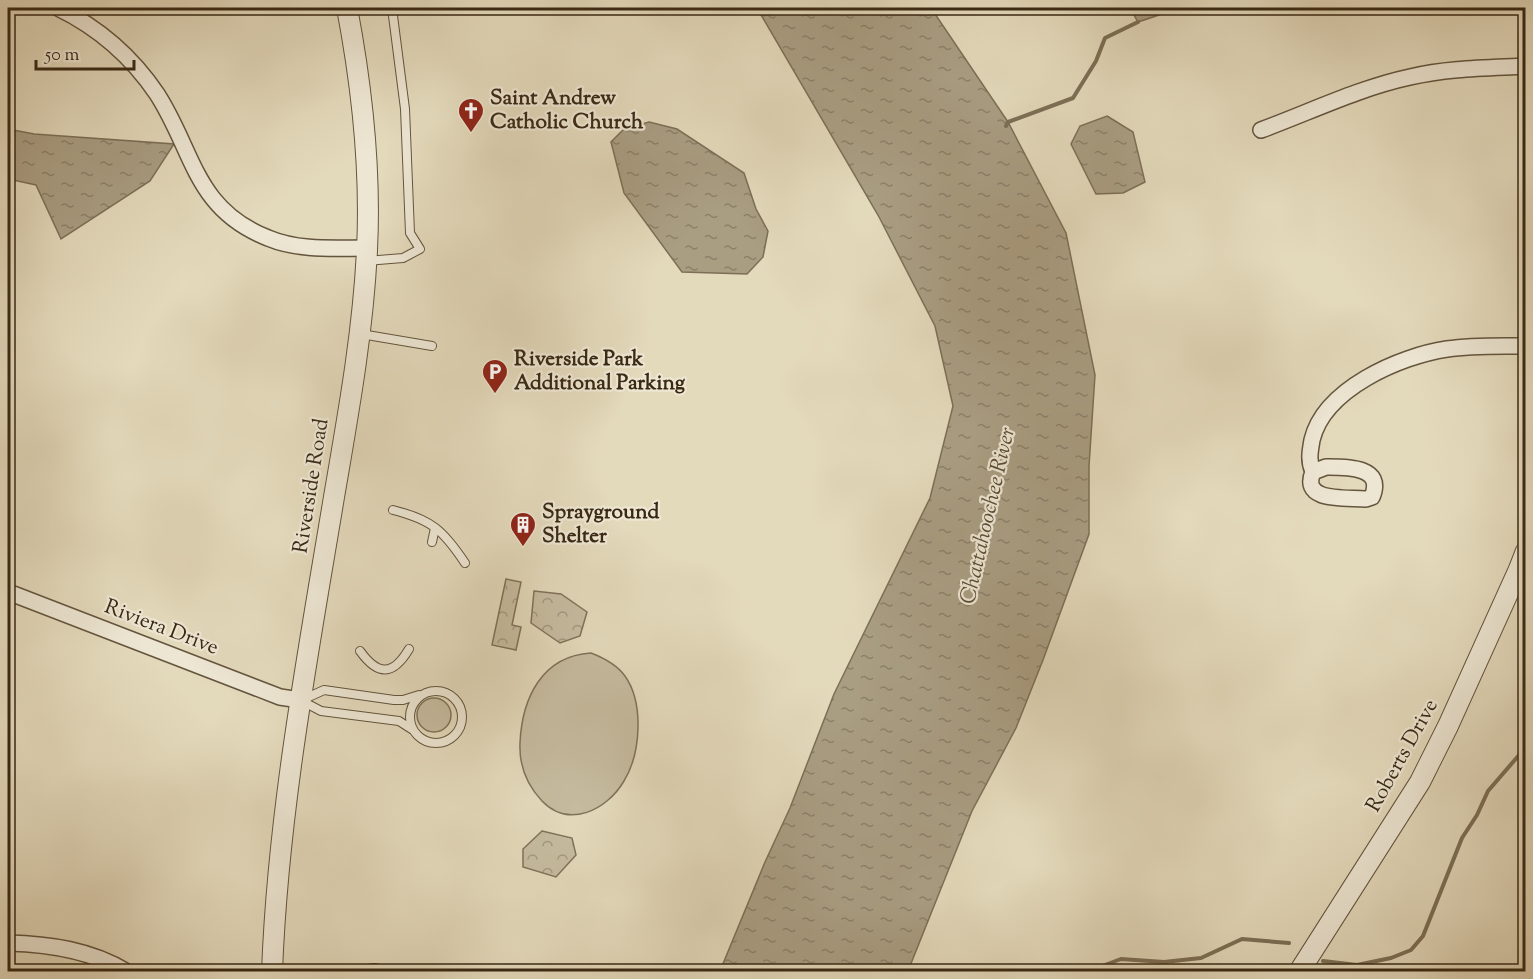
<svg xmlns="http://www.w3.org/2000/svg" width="1533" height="979" font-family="'Sorts Mill Goudy',serif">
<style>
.grass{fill:#c6bb9f;stroke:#80725a;stroke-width:1.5}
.forest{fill:url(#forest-crowns);stroke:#80725a;stroke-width:1.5}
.water{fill:url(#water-ripples);stroke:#7c6f56;stroke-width:1.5}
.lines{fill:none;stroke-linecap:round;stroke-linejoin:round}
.stream{stroke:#7c6f56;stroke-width:4}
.service-casing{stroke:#64553e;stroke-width:10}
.minor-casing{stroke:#64553e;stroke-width:18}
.tertiary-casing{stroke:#64553e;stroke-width:22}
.service{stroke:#ede6d3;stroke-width:8}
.minor{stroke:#ede6d3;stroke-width:15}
.tertiary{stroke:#ede6d3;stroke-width:20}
.labels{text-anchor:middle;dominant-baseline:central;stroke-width:4.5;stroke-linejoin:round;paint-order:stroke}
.poi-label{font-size:21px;font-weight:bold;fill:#392914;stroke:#ede6d3;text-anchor:start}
.street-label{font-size:21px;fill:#392914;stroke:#ede6d3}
.water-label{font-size:22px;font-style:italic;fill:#5b4c35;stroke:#ede6d3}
</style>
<defs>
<pattern id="forest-crowns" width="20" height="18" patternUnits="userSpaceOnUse" patternTransform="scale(1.5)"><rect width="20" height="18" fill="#c6bb9f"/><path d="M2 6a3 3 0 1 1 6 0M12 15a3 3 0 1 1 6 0" fill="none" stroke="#a29880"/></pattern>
<pattern id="water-ripples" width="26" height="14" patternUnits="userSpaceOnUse" patternTransform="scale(1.5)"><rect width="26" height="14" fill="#a99d82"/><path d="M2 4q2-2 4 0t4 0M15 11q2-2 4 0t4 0" fill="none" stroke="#8b8069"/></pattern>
</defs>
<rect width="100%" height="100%" fill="#e3d9bb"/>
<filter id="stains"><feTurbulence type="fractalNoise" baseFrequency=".00333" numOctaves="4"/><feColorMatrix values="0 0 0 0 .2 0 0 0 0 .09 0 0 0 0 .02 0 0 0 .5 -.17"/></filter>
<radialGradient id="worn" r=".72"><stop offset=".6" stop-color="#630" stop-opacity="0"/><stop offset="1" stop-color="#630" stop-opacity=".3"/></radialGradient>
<path class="grass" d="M591,653C604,658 617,665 625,676C644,703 641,753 624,781C607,810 569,829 542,801C527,785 519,765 520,743C522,698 542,656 591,653Z
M417 715a17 17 0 1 1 34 0a17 17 0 1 1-34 0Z"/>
<path class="forest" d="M506,579L521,582L512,625L521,627L516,650L492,645Z
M534,591L561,594L587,612L580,636L560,643L531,623Z
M542,831L572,838L576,855L556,877L523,867V849Z"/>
<path class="water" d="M757,8H931L1008,122L1066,233L1095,375L1089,466V534L1043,660L1016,728L972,811L908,971H720L765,862L790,808L834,694L930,498L953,406L935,326L878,215Z
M1130,8H1208L1165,13L1138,22Z
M1107,116L1133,132L1145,182L1123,193L1096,194L1071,144L1080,126Z
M649,122L677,129L744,173L756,209L768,231L763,257L747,274L682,272L624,193L611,142L624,129Z
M8,129L34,134L174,144L150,181L61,239L36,185L8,179Z"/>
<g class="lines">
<path class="stream" d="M1006,126L1008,122L1073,98L1096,61L1105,38L1138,22
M1323,961L1357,965L1391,958L1411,950L1423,936L1462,838L1477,815L1488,791L1526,747
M1086,972L1121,959L1164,962L1201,958L1242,939L1289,943"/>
<defs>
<path id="service" d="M366,261L403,258L420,249L410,233L405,109L392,8
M361,334L432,346
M393,510C432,520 443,530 465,563
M432,542L435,528
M360,651C378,676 393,676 409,649
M410 717a26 26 0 1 1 52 0a26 26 0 1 1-52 0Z
M302,700L324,690L394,700H403L419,695
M302,701L321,711L399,721L413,730
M342,972L374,968L396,972"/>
<path id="minor" d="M58,8C97,27 132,57 157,94C194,151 194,209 268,238C299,251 334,248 367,248
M1261,130C1310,112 1359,88 1410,77C1448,68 1487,68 1526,66
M1326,467C1346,467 1385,466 1372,497L1366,499C1347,497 1300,503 1313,472Z
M1313,472C1308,460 1310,452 1312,440C1324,389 1400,356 1447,349C1473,345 1499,346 1526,346
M8,592L280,697L300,700
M8,943C49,944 91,950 127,972"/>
<path id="tertiary" d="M272,972C278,812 308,654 334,497C348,415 363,333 367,250C371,170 362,87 347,8
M1299,972L1420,782L1448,726L1519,569L1526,551"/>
</defs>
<use href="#service" class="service-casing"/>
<use href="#minor" class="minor-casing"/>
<use href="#tertiary" class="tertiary-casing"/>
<use href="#service" class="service"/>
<use href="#minor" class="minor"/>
<use href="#tertiary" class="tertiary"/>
</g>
<defs>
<symbol id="church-pin" viewBox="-11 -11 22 30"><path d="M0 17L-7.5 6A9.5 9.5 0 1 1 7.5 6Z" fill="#8f2418" stroke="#ede6d3"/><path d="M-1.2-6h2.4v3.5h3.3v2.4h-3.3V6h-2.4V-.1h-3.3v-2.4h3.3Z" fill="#fff"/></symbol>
<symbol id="parking-pin" viewBox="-11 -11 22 30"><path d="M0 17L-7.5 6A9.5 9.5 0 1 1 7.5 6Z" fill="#8f2418" stroke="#ede6d3"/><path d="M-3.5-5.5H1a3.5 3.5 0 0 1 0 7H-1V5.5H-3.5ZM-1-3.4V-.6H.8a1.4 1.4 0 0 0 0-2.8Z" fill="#fff"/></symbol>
<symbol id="building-pin" viewBox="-11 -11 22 30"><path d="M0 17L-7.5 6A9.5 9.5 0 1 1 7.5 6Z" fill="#8f2418" stroke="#ede6d3"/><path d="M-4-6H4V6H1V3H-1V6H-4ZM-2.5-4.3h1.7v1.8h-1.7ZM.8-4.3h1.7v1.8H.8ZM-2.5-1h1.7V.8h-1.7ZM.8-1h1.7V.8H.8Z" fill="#fff"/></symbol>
</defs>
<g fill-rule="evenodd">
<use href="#church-pin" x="456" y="96" width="30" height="40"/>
<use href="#parking-pin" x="480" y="357" width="30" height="40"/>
<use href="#building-pin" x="508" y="510" width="30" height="40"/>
</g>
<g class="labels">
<g class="poi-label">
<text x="490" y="99">Saint Andrew<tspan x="490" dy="24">Catholic Church</tspan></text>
<text x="514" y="360">Riverside Park<tspan x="514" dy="24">Additional Parking</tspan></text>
<text x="542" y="513">Sprayground<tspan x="542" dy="24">Shelter</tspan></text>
</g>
<g class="street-label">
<text transform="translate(312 486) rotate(-81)">Riverside Road</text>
<text transform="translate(161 628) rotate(21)">Riviera Drive</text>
<text transform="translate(1403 756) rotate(-61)">Roberts Drive</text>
</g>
<g class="water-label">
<text transform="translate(989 516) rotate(-77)">Chattahoochee River</text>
</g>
</g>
<rect width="1533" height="979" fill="none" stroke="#e3d9bb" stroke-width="30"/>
<rect x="9" y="9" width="1515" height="961" fill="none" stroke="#392914" stroke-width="3"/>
<rect x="15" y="15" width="1503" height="949" fill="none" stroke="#392914" stroke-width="1.5"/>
<path d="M36 60v9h98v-9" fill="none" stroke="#392914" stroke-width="3"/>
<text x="45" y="60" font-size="18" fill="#392914" stroke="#ede6d3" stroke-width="4.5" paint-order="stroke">50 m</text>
<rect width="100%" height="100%" filter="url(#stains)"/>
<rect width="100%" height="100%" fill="url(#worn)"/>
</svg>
